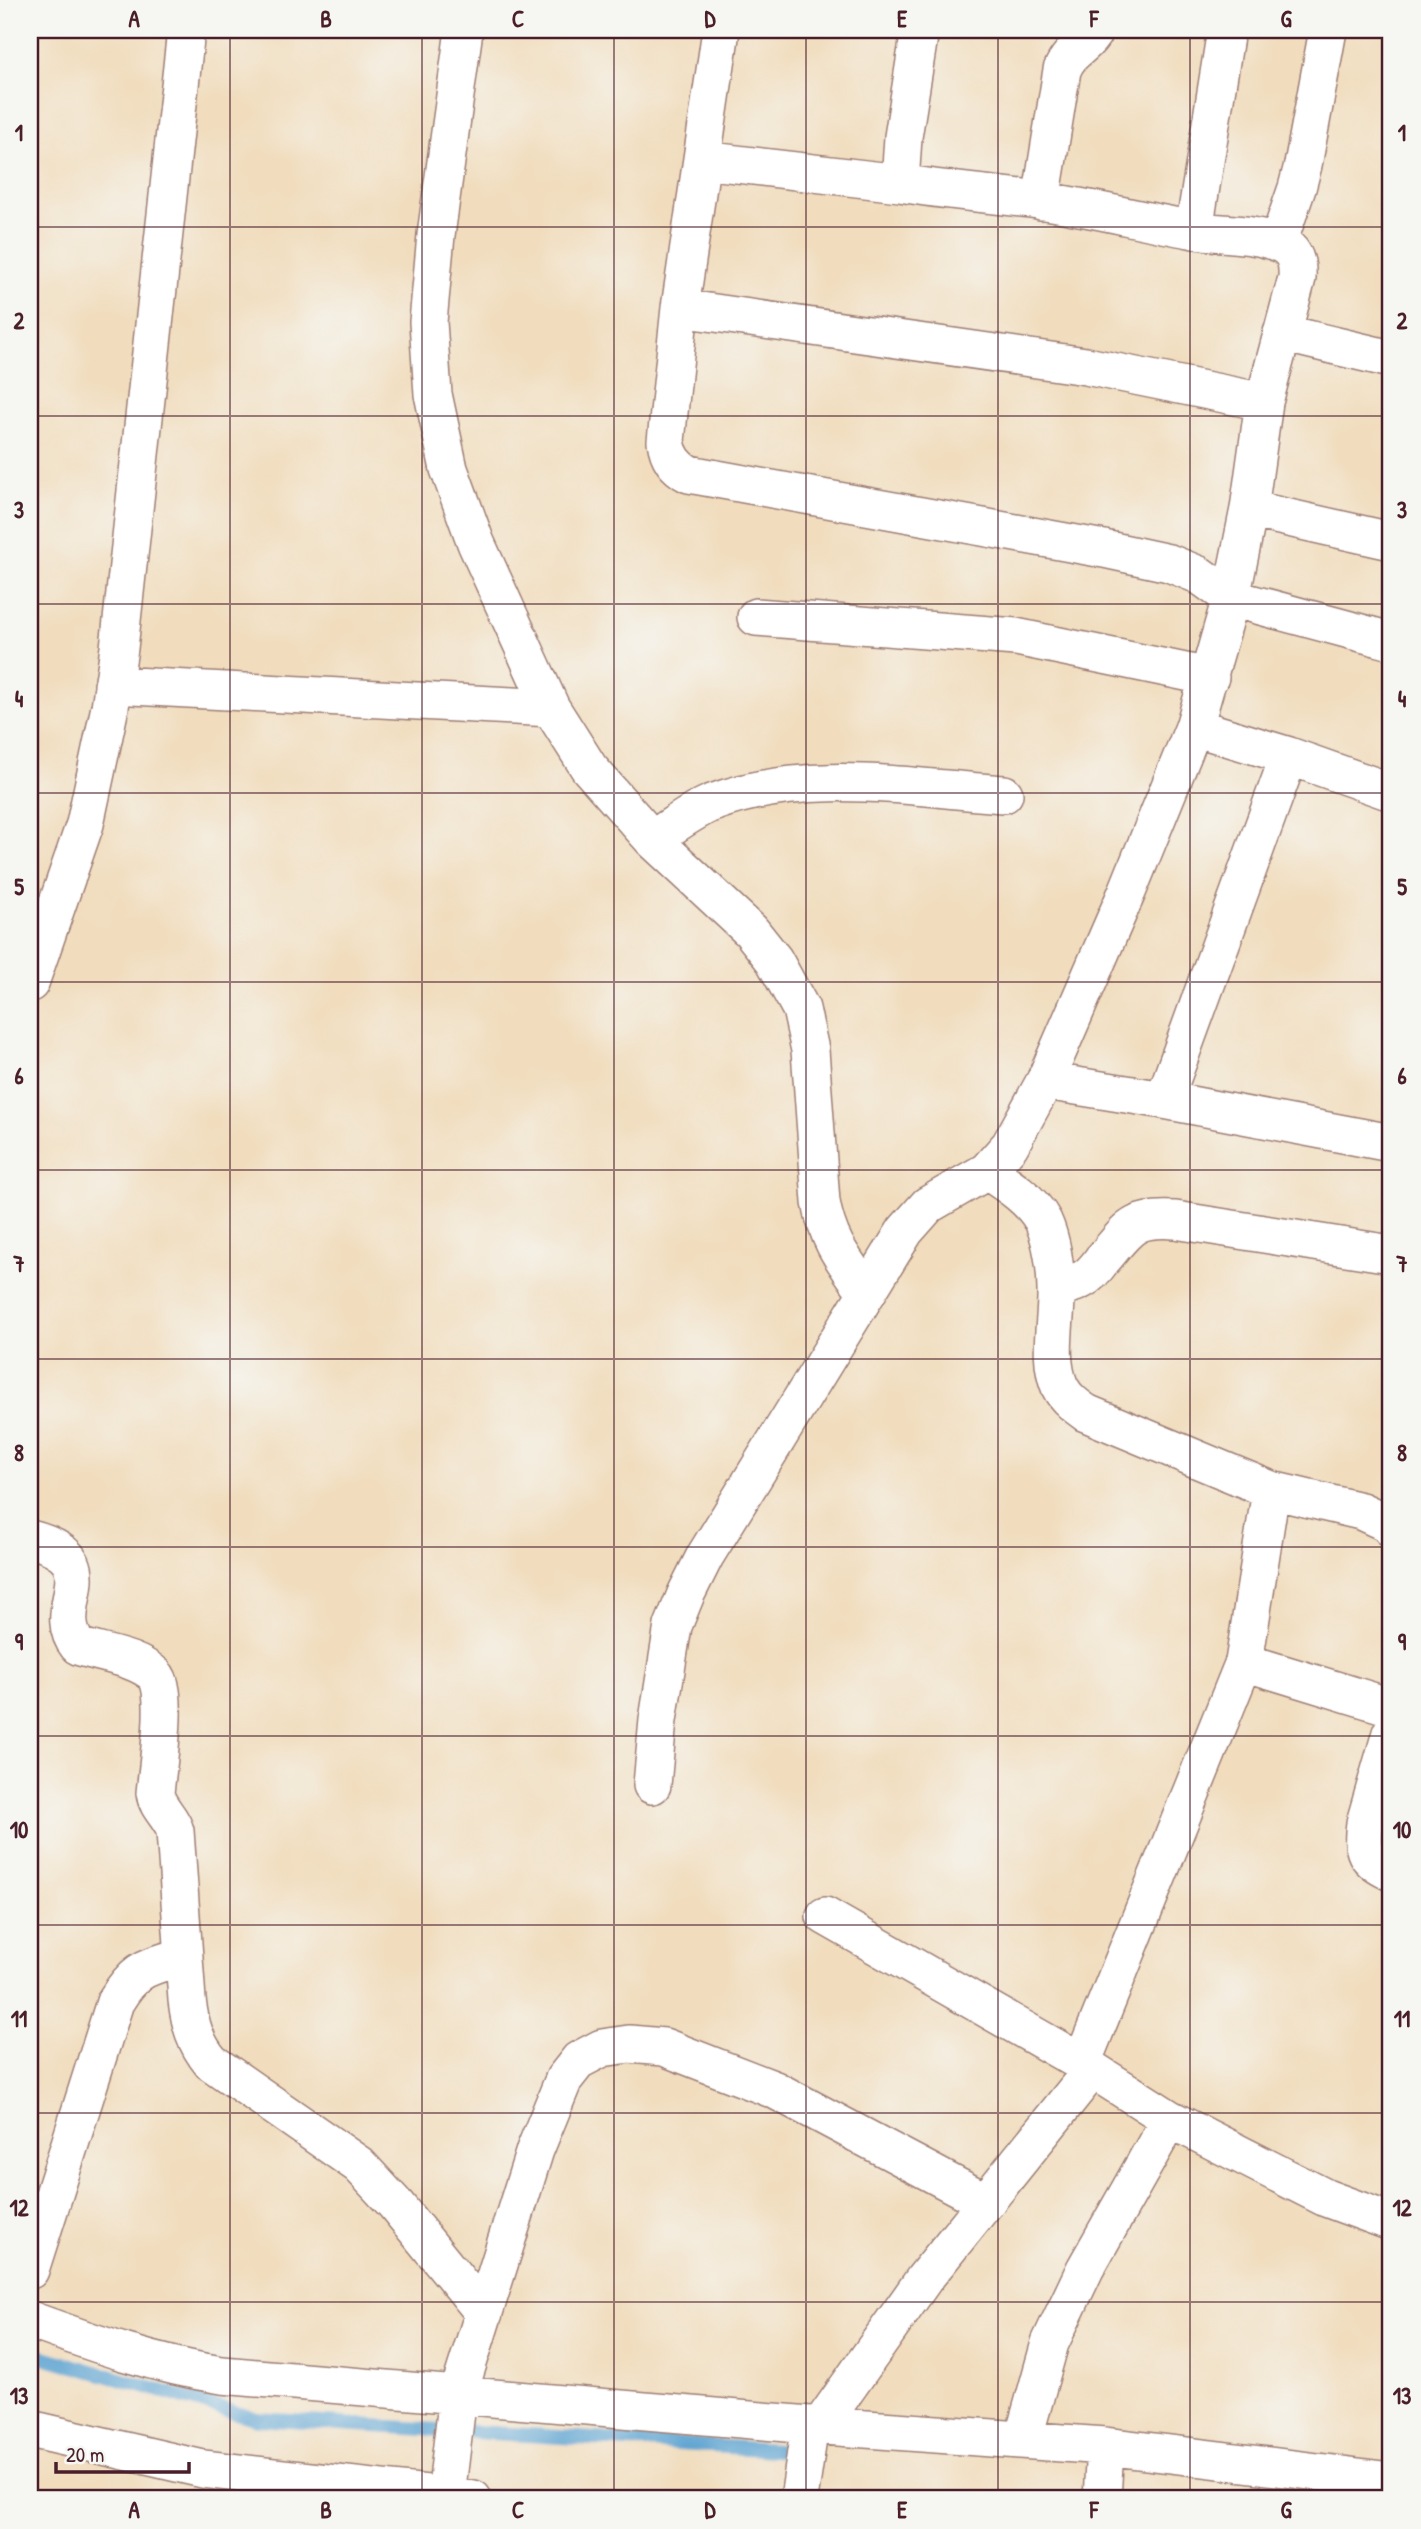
<svg xmlns="http://www.w3.org/2000/svg" width="1421" height="2529" font-family="'Patrick Hand',sans-serif">
<style>
.lines{fill:none;stroke-linecap:round;stroke-linejoin:round}
.stream{stroke:#5aa1d0;stroke-width:14}
.street-casing{stroke:#9e7e74;stroke-width:40}
.street{stroke:#fff;stroke-width:37}
.grid{fill:none;stroke:#4a1f2b;stroke-width:2;stroke-opacity:0.55}
.neatline{fill:none;stroke:#4a1f2b;stroke-width:2.5}
.grid-label{font-size:23px;text-anchor:middle;font-weight:bold;fill:#4a1f2b}
</style>
<rect width="100%" height="100%" fill="#f6f6f2"/>
<filter id="ink" filterUnits="userSpaceOnUse"><feTurbulence type="fractalNoise" baseFrequency=".0143" numOctaves="2"/><feDisplacementMap in="SourceGraphic" scale="14" xChannelSelector="R" yChannelSelector="G"/><feConvolveMatrix kernelMatrix="1 2 1 2 8 2 1 2 1" color-interpolation-filters="sRGB"/></filter>
<filter id="wash" filterUnits="userSpaceOnUse"><feTurbulence type="fractalNoise" baseFrequency=".00686" numOctaves="4" result="noise"/><feDisplacementMap in="SourceGraphic" scale="28" xChannelSelector="R" yChannelSelector="G"/><feGaussianBlur stdDeviation="1.57" result="paint"/><feColorMatrix in="noise" values="0 0 0 0 0 0 0 0 0 0 0 0 0 0 0 0 0 1.4 0 .05"/><feComposite in="paint" operator="in"/></filter>
<g filter="url(#wash)">
<rect width="100%" height="100%" fill="#f1ddbe"/>
<g class="lines">
<path class="stream" d="M30,2353L257,2419L795,2451"/>
</g>
</g>
<g filter="url(#ink)">
<g class="lines">
<defs>
<path id="street" d="M464,30L436,235L428,322L433,394L449,469L476,543L551,708L589,768L652,839L751,931L774,960L801,1009L810,1050L821,1202C828,1242 844,1260 867,1293
M721,30L680,308L666,441C668,456 675,467 689,474L1104,549L1169,563L1199,575L1231,598L1391,641
M920,30L903,137L900,183C946,191 992,194 1038,200C1089,207 1139,220 1190,229C1218,235 1252,232 1279,243C1295,250 1298,262 1297,278L1264,402L1249,509L1231,598L1194,727L1127,892L1045,1081L1164,1100L1391,1143
M702,160L900,183
M1041,201L1062,70C1071,48 1086,48 1095,30
M1194,230L1226,30
M1278,243L1297,188L1303,165L1328,30
M680,308L1086,366L1264,402
M1282,333L1391,359
M1249,509L1391,541
M756,617L1016,637L1210,677
M113,685L551,708
M1194,727L1289,756L1391,792
M652,839C672,827 692,811 712,803C806,768 907,787 1004,794
M30,983L85,824L110,707L119,648L186,30
M1164,1100L1289,756
M987,1171C1007,1184 1031,1199 1043,1221C1052,1240 1056,1269 1056,1290C1057,1322 1047,1357 1060,1387C1066,1399 1076,1406 1086,1413L1271,1490L1361,1511L1387,1523L1391,1528
M1056,1289C1065,1286 1075,1284 1083,1279C1091,1275 1097,1267 1102,1260C1129,1229 1131,1217 1175,1220L1391,1254
M30,1539C114,1560 46,1606 78,1646C101,1654 136,1657 155,1675C170,1689 157,1771 155,1793C157,1808 171,1817 175,1831L187,2000C190,2024 195,2043 211,2062L359,2165L396,2205L484,2313
M1244,1662L1391,1707
M1391,1733L1365,1823C1361,1851 1365,1860 1391,1872
M652,1785L658,1720L673,1626L686,1594L705,1556L905,1231L928,1205L987,1171L1010,1145L1045,1081
M825,1916L1082,2063L1170,2119L1326,2198L1391,2222
M1082,2063L1244,1662L1271,1490
M30,2270L115,2002C137,1966 146,1968 184,1956
M30,2320C93,2343 155,2365 222,2375L810,2425L1105,2446L1102,2499
M821,2425L924,2279L1092,2070
M30,2429L203,2469L473,2499
M1023,2440L1050,2343L1085,2269L1170,2119
M1105,2446L1391,2481
M446,2496L458,2395L535,2150L564,2079L579,2060L602,2048L629,2044L664,2047L775,2090L986,2202
M799,2499L810,2425"/>
</defs>
<use href="#street" class="street-casing"/>
<use href="#street" class="street"/>
</g>
</g>
<path class="grid" d="M230,30V2499M422,30V2499M614,30V2499M806,30V2499M998,30V2499M1190,30V2499M30,227H1391M30,416H1391M30,604H1391M30,793H1391M30,982H1391M30,1170H1391M30,1359H1391M30,1547H1391M30,1736H1391M30,1925H1391M30,2113H1391M30,2302H1391"/>
<rect width="1421" height="2529" fill="none" stroke="#f6f6f2" stroke-width="77"/>
<path d="M56 2462v10h133v-10" fill="none" stroke="#4a1f2b" stroke-width="3.5"/>
<text x="66" y="2462" font-size="21" fill="#4a1f2b" stroke="#f6f6f2" stroke-width="5" paint-order="stroke">20 m</text>
<rect x="38" y="38" width="1344" height="2452" class="neatline"/>
<g class="grid-label">
<text x="134" y="27">A</text>
<text x="326" y="27">B</text>
<text x="518" y="27">C</text>
<text x="710" y="27">D</text>
<text x="902" y="27">E</text>
<text x="1094" y="27">F</text>
<text x="1286" y="27">G</text>
<text x="19" y="141">1</text>
<text x="1402" y="141">1</text>
<text x="19" y="329">2</text>
<text x="1402" y="329">2</text>
<text x="19" y="518">3</text>
<text x="1402" y="518">3</text>
<text x="19" y="707">4</text>
<text x="1402" y="707">4</text>
<text x="19" y="895">5</text>
<text x="1402" y="895">5</text>
<text x="19" y="1084">6</text>
<text x="1402" y="1084">6</text>
<text x="19" y="1272">7</text>
<text x="1402" y="1272">7</text>
<text x="19" y="1461">8</text>
<text x="1402" y="1461">8</text>
<text x="19" y="1650">9</text>
<text x="1402" y="1650">9</text>
<text x="19" y="1838">10</text>
<text x="1402" y="1838">10</text>
<text x="19" y="2027">11</text>
<text x="1402" y="2027">11</text>
<text x="19" y="2216">12</text>
<text x="1402" y="2216">12</text>
<text x="19" y="2404">13</text>
<text x="1402" y="2404">13</text>
<text x="134" y="2518">A</text>
<text x="326" y="2518">B</text>
<text x="518" y="2518">C</text>
<text x="710" y="2518">D</text>
<text x="902" y="2518">E</text>
<text x="1094" y="2518">F</text>
<text x="1286" y="2518">G</text>
</g>
</svg>
